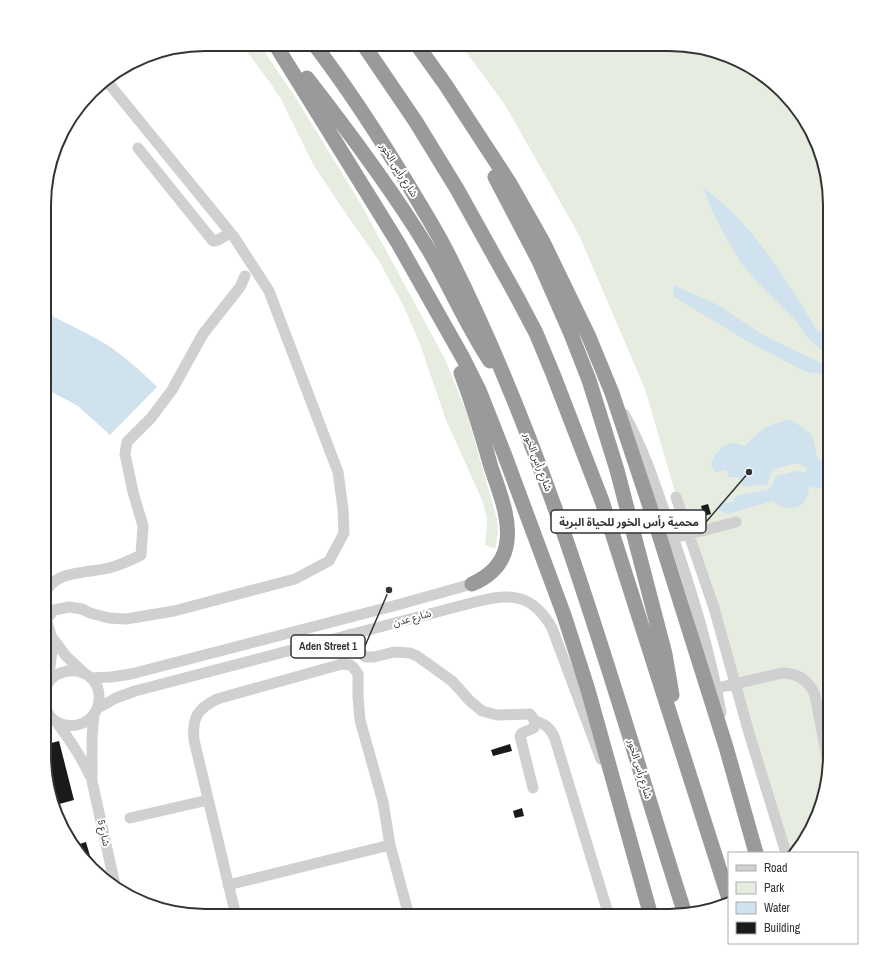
<svg xmlns="http://www.w3.org/2000/svg" width="874" height="960" font-family="'Archivo Narrow','Noto Sans Arabic',sans-serif">
<style>
.green{fill:#e6ecdf}
.water{fill:#cfe2ee}
.building{fill:#1a1a1a}
.lines{fill:none;stroke-linecap:round;stroke-linejoin:round}
.minor{stroke:#d0d0d0;stroke-width:11}
.highway{stroke:#9a9a9a;stroke-width:15}
.labels{text-anchor:middle;dominant-baseline:central;stroke-width:4;stroke-linejoin:round;paint-order:stroke}
.street-label{font-size:10px;fill:#333;stroke:#fff}
.rim{fill:none;stroke:#333;stroke-width:2}
.leader{fill:none;stroke:#333;stroke-width:1.5}
.callout-dot{fill:#333;stroke:#fff;stroke-width:1.5}
.callout{fill:#fff;stroke:#333;stroke-width:1.5}
.callout-label{font-size:11px;text-anchor:middle;font-weight:bold;fill:#333}
</style>
<rect width="100%" height="100%" fill="#fff"/>
<path class="green" d="M241,44H259L294,95L362,206L445,359L467,414L497,519L498,534L495,549L485,545L487,527V518L482,500L446,420L420,344L404,307L379,261L340,205L313,164L281,99L271,84Z
M461,45H689L749,66L803,116L822,154L830,195V765L808,835L792,853H783L693,554L645,389L579,235L505,105Z"/>
<path class="water" d="M703,187C714,197 727,206 737,217C769,251 794,292 818,332L830,330V376L804,371L747,341L674,297L673,285L718,305L763,335L829,367V357L807,337L797,322L758,283L741,263L723,232L710,206Z
M46,313C64,322 82,331 99,340C120,352 140,370 157,387L110,435L78,406L46,389Z
M792,420L812,435L818,460L830,463V485L816,489L814,486L809,488C807,510 788,513 772,501L728,514L719,510V504L732,502L736,496L770,489L776,476L796,471L806,472L808,469L798,463L773,469L767,485L743,486L738,477H729L726,470L715,472L711,464C714,455 721,444 732,443C736,443 741,445 745,446C759,430 771,422 792,420Z"/>
<path class="building" d="M708,504L711,514L704,516L701,506Z
M59,741L74,800L52,806L44,765V745Z
M510,744L512,751L493,756L491,750Z
M522,808L524,816L515,818L513,811Z
M86,842L92,863L73,846Z"/>
<g class="lines">
<path class="minor" d="M138,148L213,241L218,240L230,233
M624,414C644,449 656,487 669,525C690,586 710,649 721,713
M676,497L714,608L749,733L786,853
M682,536L736,522
M45,595C52,570 89,573 109,568C121,565 131,560 141,555L143,526L133,492L125,454L127,442L151,418L172,390L203,334L240,287L245,276
M45,616L51,635L52,651L48,682
M46,620L54,610L69,607L82,609L90,613L109,618L126,619L174,611L295,579L329,561L344,533L343,509L338,472L269,291L234,237L106,80
M351,634L359,652L366,657H374L394,652L410,653L417,656L452,681L470,701L482,711L497,715L530,714L535,721L534,728L522,733L520,736L533,788
M51,636L66,656L83,672
M91,678L111,677L131,674L397,605L472,584
M717,688L782,673C798,673 809,681 815,695L829,768
M45,706C53,736 98,730 99,699C101,667 56,660 45,689
M98,708L116,698L135,691L479,601C513,592 534,596 552,628L601,759
M94,715L92,737V781L115,885
M535,721C546,724 551,729 555,739L609,916
M57,723C70,740 81,756 90,776
M130,818L208,800
M228,885L390,845
M236,916L194,740C192,718 197,709 217,699L342,664L350,665L353,667L358,674V697L360,720L383,802L390,845L409,916"/>
<path class="highway" d="M275,44L398,243L463,358L479,390L505,456L564,615L588,690L651,916
M314,44C350,91 382,141 412,191C425,213 439,235 450,258C555,467 614,693 685,914
M363,44L416,122L457,189L517,297L536,333L553,374L602,501L729,899
M417,45L445,84L509,182L543,242L589,337L612,393L657,528L726,747L756,853
M307,78C349,132 391,188 427,247C449,284 466,325 490,361
M495,177L539,261L571,334L589,380L617,470L665,654L672,695
M461,373C473,404 482,435 491,467C499,491 512,521 506,547C502,565 488,577 472,584"/>
</g>
<g class="labels">
<g class="street-label">
<text transform="translate(399 170) rotate(58)">شارع رأس الخور</text>
<text transform="translate(538 462) rotate(69)">شارع رأس الخور</text>
<text transform="translate(412 618) rotate(-15)">شارع عدن</text>
<text transform="translate(640 769) rotate(73)">شارع رأس الخور</text>
<text transform="translate(104 833) rotate(78)">شارع 5</text>
</g>
</g>
<path d="M0 0H874V960H0ZM205 51H669A154 154 0 0 1 823 205V755A154 154 0 0 1 669 909H205A154 154 0 0 1 51 755V205A154 154 0 0 1 205 51Z" fill="#fff" fill-rule="evenodd"/>
<path class="rim" d="M205 51H669A154 154 0 0 1 823 205V755A154 154 0 0 1 669 909H205A154 154 0 0 1 51 755V205A154 154 0 0 1 205 51Z"/>
<path class="leader" d="M749 472L706 522M389 590L365 646"/>
<g class="callout-dot">
<circle cx="749" cy="472" r="4"/>
<circle cx="389" cy="590" r="4"/>
</g>
<g class="callout">
<rect x="551" y="510" width="155" height="23" rx="4"/>
<rect x="291" y="635" width="74" height="23" rx="4"/>
</g>
<g class="callout-label">
<text x="629" y="526">محمية رأس الخور للحياة البرية</text>
<text x="328" y="650">Aden Street 1</text>
</g>
<rect x="728" y="852" width="130" height="92" fill="#ffffff" stroke="#adadad"/>
<rect x="736" y="865" width="20" height="6" fill="#d0d0d0" stroke="#adadad"/>
<text x="764" y="872" font-size="12" fill="#333333">Road</text>
<rect x="736" y="882" width="20" height="12" fill="#e6ecdf" stroke="#adadad"/>
<text x="764" y="892" font-size="12" fill="#333333">Park</text>
<rect x="736" y="902" width="20" height="12" fill="#cfe2ee" stroke="#adadad"/>
<text x="764" y="912" font-size="12" fill="#333333">Water</text>
<rect x="736" y="922" width="20" height="12" fill="#1a1a1a" stroke="#adadad"/>
<text x="764" y="932" font-size="12" fill="#333333">Building</text>
</svg>
